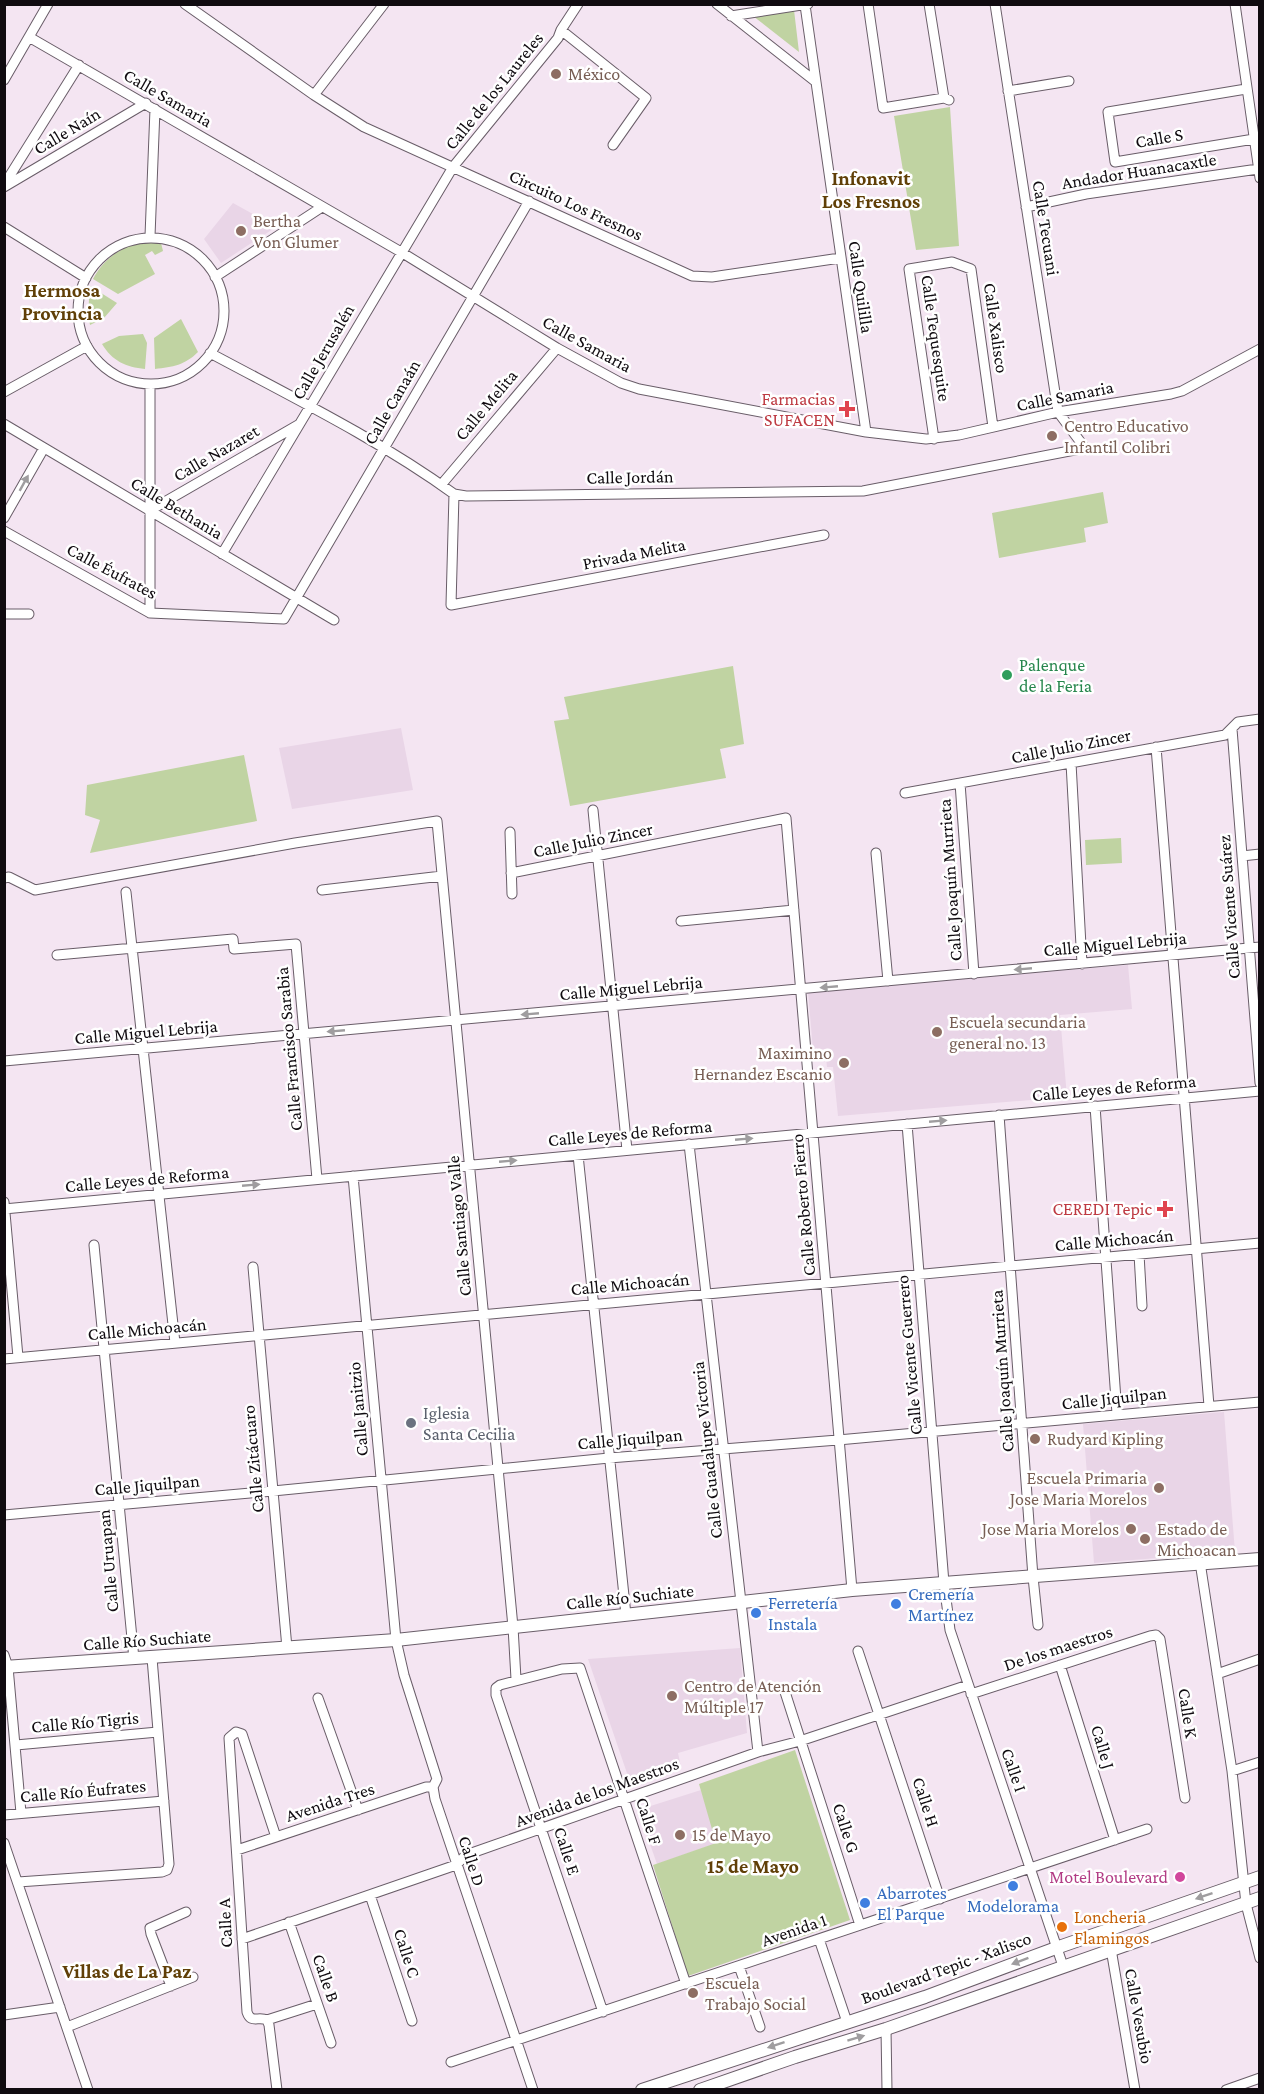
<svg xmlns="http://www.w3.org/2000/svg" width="1264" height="2094" font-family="'Crimson Pro',serif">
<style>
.built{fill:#e9d5e7}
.green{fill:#c0d3a2}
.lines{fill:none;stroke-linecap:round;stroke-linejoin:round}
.minor-casing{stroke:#695d68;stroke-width:11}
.major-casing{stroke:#695d68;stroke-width:14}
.minor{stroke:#fff;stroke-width:9}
.major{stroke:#fff;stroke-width:12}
.oneway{fill:#9f9d9f}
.education-dot{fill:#8d6e63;stroke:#fff;stroke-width:2}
.health-dot{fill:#e0444e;stroke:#fff;stroke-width:2}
.leisure-dot{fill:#2e9e5b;stroke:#fff;stroke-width:2}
.worship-dot{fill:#6b7280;stroke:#fff;stroke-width:2}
.shop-dot{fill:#3f7fe0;stroke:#fff;stroke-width:2}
.hotel-dot{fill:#d1479c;stroke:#fff;stroke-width:2}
.food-dot{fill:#e8710a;stroke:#fff;stroke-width:2}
.labels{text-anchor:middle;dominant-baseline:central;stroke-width:5;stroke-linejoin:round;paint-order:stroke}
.education-label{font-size:18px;fill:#785e54;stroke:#fff;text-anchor:start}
.street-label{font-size:18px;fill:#100b10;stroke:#fff}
.health-label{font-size:18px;fill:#be3a42;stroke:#fff;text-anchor:end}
.leisure-label{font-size:18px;fill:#27864d;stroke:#fff;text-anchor:start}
.worship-label{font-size:18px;fill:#5b616d;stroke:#fff;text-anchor:start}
.shop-label{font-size:18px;fill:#366cbe;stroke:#fff;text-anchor:start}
.hotel-label{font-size:18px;fill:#b23c85;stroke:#fff;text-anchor:end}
.food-label{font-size:18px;fill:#c56008;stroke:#fff;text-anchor:start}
.neighbourhood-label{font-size:20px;font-weight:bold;fill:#603f07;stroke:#fff}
</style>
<rect width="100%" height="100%" fill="#f4e5f2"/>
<path class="built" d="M233,203L276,227L221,263L204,239Z
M401,728L413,790L292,809L279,748Z
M1128,965L1132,1009L1060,1015L1067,1097L838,1116L833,1067H827L825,1049L813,1050L808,992Z
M1224,1412L1235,1552L1094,1563L1083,1424Z
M740,1648L747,1733L678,1753L681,1767L630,1782L588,1659Z
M701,1790L717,1843L657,1864L638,1810Z"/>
<path class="green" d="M794,10L799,52L753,16Z
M950,107L959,246L916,250L894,116Z
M148,241L161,243L163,251L155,255L152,251L145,255L155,274L118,294L93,279C104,258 124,244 148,241Z
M90,286L117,303L104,318L90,325L88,314Z
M181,319L198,352C185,365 173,367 155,369L154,338Z
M143,334L147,343L145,369C126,367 112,361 102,344L119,336Z
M1103,492L1108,523L1084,528L1086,542L999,558L992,513Z
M733,666L744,744L720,749L726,778L570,806L554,721L569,719L564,697Z
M244,755L257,821L90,853L100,820L85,815L87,785Z
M1121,838L1122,863L1086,865L1085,840Z
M795,1750L850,1920L688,1976L653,1865L716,1843L699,1784Z"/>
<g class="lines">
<defs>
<path id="minor" d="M185,4L314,95L364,127L692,276L712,277L840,258
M717,4L816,82
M868,4L883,108L944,98L949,100
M929,4L944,98
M1235,4L1260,178
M805,5L866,432
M731,16L808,4
M561,30L646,98L613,145
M29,37L401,252L557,348L621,383L639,389L866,432L926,439L959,435L1058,412L1171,394L1182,391L1260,349
M4,80L48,4
M1246,89L1108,112L1115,162L1254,139
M1008,91L1069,81
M314,95L384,4
M4,185L79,65
M4,187L146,103
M1026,207L1086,194L1258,169
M4,227L86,278
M150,236L155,109
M78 311a73 73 0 1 1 146 0a73 73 0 1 1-146 0Z
M215,277L322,207
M210,353C292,397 378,439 454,494L466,496L863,491L1085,448L1058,412L995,4
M4,392L87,346
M4,424L334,620
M934,439L909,269L952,262L971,269L993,427
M441,485L557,348
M454,494L451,605L824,535
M149,511L298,425
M4,518L44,448
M4,531L150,613L284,619L529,201
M222,554L453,167L558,38L561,30L578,4
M150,613V385
M4,614H29
M1232,729L1260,1083
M1156,747L1209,1406
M1071,763L1082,964
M960,783L974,974
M905,793L1225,735L1238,722L1260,719
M593,810L627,1150
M510,832L512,894
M876,853L888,981
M1242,856L1260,854
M511,873L786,818L852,1590
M4,878L9,877L35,890L295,843L437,821L513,1627L516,1679
M322,890L442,876
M126,892L175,1343
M681,921L794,910
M57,955L233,939L234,949L296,944L317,1179
M4,1061L1260,947
M1095,1106L1117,1414
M999,1115L1033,1577L1038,1625
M907,1124L944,1583L950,1630L1063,1966
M689,1144L758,1752
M578,1155L626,1615
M353,1176L396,1640L404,1675L437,1779L433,1787L435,1799L533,2090
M4,1202L18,1357
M4,1209L1260,1091
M94,1245L134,1659
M1139,1254L1142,1306
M253,1267L287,1648
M4,1359L1260,1243
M4,1515L273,1491L609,1458L838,1440L1260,1402
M1200,1562L1232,1771L1246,1904L1260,1958
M858,1651L940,1899
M4,1655L8,1667L21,1813
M1060,1665L1115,1840
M1217,1674L1260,1659
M785,1692L860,1925
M971,1694L1150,1636L1156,1635L1160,1639L1185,1798
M318,1698L358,1810
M16,1745L158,1732
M1232,1771L1260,1762
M4,1815L164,1801
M276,1837L242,1734L236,1732L229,1738L247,2012C251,2024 258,2016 267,2020L269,2025L277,2090
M4,1843L88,2090
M237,1850L426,1787H433
M18,1882L162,1872L167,1870L169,1864L152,1658
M370,1895L412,2021
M289,1922L331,2043
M242,1939L456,1865L466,1855L758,1752L800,1741L968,1685
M819,1939L847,2022
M1111,1949L1135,2090
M739,1966L760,2027
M171,1986L151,1934L150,1928L186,1912
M603,2012L496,1695V1688L500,1685L562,1669L580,1668L686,1984
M4,2015L60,2007
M267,2020L317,2004
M67,2027L193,1977
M886,2029L887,2090
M451,2062L1147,1829
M1226,2090L1260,2078"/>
<path id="major" d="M4,1667L396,1640L852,1590L1260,1559
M642,2090L925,1997L1056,1948L1260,1877
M700,2090L795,2057L886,2029L1260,1898"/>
</defs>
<use href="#minor" class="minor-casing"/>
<use href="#major" class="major-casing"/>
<use href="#minor" class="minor"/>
<use href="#major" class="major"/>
</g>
<defs><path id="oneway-solid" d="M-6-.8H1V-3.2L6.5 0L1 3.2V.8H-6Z" transform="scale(1.5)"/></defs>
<g class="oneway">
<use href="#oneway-solid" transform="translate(24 483) rotate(-61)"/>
<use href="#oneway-solid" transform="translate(1023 969) rotate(175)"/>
<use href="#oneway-solid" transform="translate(829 987) rotate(175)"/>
<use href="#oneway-solid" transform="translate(530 1014) rotate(175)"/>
<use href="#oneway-solid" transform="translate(336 1031) rotate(175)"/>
<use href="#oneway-solid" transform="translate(938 1121) rotate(-5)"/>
<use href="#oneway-solid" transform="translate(744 1139) rotate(-5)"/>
<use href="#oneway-solid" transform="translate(508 1161) rotate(-5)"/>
<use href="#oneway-solid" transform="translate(251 1185) rotate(-5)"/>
<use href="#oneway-solid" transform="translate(1204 1896) rotate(161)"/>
<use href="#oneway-solid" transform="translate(1020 1961) rotate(159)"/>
<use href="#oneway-solid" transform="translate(856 2038) rotate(-17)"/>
<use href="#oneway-solid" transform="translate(776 2045) rotate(162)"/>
</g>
<g class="education-dot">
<circle cx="556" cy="74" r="6"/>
<circle cx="241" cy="231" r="6"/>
<circle cx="1052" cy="436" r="6"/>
<circle cx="937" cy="1032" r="6"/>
<circle cx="844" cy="1063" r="6"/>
<circle cx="1035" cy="1439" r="6"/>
<circle cx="1159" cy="1488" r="6"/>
<circle cx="1131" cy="1529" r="6"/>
<circle cx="1145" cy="1539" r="6"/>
<circle cx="672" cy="1696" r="6"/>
<circle cx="680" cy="1835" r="6"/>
<circle cx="693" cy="1993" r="6"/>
</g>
<g class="health-dot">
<path d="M844 400h6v6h6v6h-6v6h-6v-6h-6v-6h6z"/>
<path d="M1162 1200h6v6h6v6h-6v6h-6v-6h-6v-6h6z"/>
</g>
<circle class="leisure-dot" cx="1007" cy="675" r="6"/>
<circle class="worship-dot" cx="411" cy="1423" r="6"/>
<g class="shop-dot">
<circle cx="896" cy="1604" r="6"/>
<circle cx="756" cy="1613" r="6"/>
<circle cx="1013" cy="1886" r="6"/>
<circle cx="865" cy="1903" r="6"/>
</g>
<circle class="hotel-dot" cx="1180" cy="1877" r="6"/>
<circle class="food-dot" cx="1062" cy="1927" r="6"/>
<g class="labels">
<g class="education-label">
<text x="568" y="74">México</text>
<text x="253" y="221">Bertha<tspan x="253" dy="21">Von Glumer</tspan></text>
<text x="1064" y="426">Centro Educativo<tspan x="1064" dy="21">Infantil Colibri</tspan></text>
<text x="949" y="1022">Escuela secundaria<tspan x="949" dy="21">general no. 13</tspan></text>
<text x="832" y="1053" text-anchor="end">Maximino<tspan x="832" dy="21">Hernandez Escanio</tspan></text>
<text x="1047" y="1439">Rudyard Kipling</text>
<text x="1147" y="1478" text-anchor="end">Escuela Primaria<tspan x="1147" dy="21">Jose Maria Morelos</tspan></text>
<text x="1119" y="1529" text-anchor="end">Jose Maria Morelos</text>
<text x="1157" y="1529">Estado de<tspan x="1157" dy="21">Michoacan</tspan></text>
<text x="684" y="1686">Centro de Atención<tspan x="684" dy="21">Múltiple 17</tspan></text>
<text x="692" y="1835">15 de Mayo</text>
<text x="705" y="1983">Escuela<tspan x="705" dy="21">Trabajo Social</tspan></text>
</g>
<g class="street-label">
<text transform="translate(494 91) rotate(-51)">Calle de los Laureles</text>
<text transform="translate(168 98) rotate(30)">Calle Samaria</text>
<text transform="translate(67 131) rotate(-31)">Calle Naín</text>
<text transform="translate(1159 138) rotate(-10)">Calle S</text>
<text transform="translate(1139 171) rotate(-9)">Andador Huanacaxtle</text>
<text transform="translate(576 205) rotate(25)">Circuito Los Fresnos</text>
<text transform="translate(1046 228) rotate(81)">Calle Tecuani</text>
<text transform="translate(861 287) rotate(82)">Calle Quililla</text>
<text transform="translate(996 328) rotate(82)">Calle Xalisco</text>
<text transform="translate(936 338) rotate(82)">Calle Tequesquite</text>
<text transform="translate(587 344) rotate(29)">Calle Samaria</text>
<text transform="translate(323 352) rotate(-60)">Calle Jerusalén</text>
<text transform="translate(1065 396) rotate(-11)">Calle Samaria</text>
<text transform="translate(392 402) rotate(-60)">Calle Canaán</text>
<text transform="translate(486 405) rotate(-50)">Calle Melita</text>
<text transform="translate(216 453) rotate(-30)">Calle Nazaret</text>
<text transform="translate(630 477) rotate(-1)">Calle Jordán</text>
<text transform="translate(177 508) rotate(31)">Calle Bethania</text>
<text transform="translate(634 554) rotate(-11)">Privada Melita</text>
<text transform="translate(112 571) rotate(28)">Calle Éufrates</text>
<text transform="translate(1071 746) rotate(-11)">Calle Julio Zincer</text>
<text transform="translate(593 840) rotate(-11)">Calle Julio Zincer</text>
<text transform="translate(950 880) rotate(-94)">Calle Joaquín Murrieta</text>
<text transform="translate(1229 907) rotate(-94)">Calle Vicente Suárez</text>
<text transform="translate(1115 944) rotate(-5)">Calle Miguel Lebrija</text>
<text transform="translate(631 988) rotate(-5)">Calle Miguel Lebrija</text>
<text transform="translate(146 1032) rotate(-5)">Calle Miguel Lebrija</text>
<text transform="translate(289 1049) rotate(-95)">Calle Francisco Sarabia</text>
<text transform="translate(1114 1088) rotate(-5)">Calle Leyes de Reforma</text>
<text transform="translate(630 1133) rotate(-5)">Calle Leyes de Reforma</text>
<text transform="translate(147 1179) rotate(-5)">Calle Leyes de Reforma</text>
<text transform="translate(803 1205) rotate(-95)">Calle Roberto Fierro</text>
<text transform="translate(459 1226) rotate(-95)">Calle Santiago Valle</text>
<text transform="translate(1114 1240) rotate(-5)">Calle Michoacán</text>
<text transform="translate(630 1284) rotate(-5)">Calle Michoacán</text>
<text transform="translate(147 1329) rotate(-5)">Calle Michoacán</text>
<text transform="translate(909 1355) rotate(-95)">Calle Vicente Guerrero</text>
<text transform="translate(1002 1371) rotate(-94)">Calle Joaquín Murrieta</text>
<text transform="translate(1114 1398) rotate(-6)">Calle Jiquilpan</text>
<text transform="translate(358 1409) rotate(-95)">Calle Janitzio</text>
<text transform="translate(630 1439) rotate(-5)">Calle Jiquilpan</text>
<text transform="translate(707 1450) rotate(-96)">Calle Guadalupe Victoria</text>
<text transform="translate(253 1459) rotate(-95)">Calle Zitácuaro</text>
<text transform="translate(147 1485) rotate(-5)">Calle Jiquilpan</text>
<text transform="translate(108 1561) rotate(-95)">Calle Uruapan</text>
<text transform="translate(630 1597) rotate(-6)">Calle Río Suchiate</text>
<text transform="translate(147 1640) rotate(-4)">Calle Río Suchiate</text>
<text transform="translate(1058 1648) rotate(-18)">De los maestros</text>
<text transform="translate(1188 1713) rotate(81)">Calle K</text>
<text transform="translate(85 1722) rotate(-5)">Calle Río Tigris</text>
<text transform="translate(1103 1747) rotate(73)">Calle J</text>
<text transform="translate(1014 1770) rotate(71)">Calle I</text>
<text transform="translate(83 1791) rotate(-5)">Calle Río Éufrates</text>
<text transform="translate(597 1792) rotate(-20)">Avenida de los Maestros</text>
<text transform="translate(330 1802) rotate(-18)">Avenida Tres</text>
<text transform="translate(926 1802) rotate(72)">Calle H</text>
<text transform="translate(649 1821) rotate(72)">Calle F</text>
<text transform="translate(846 1828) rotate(72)">Calle G</text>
<text transform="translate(567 1851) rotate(72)">Calle E</text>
<text transform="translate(472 1861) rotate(72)">Calle D</text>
<text transform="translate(225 1923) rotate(-93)">Calle A</text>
<text transform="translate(794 1930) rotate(-19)">Avenida 1</text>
<text transform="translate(407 1953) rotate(72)">Calle C</text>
<text transform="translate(946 1968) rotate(-20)">Boulevard Tepic - Xalisco</text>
<text transform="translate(326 1978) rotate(71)">Calle B</text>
<text transform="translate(1139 2016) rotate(80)">Calle Vesubio</text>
</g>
<g class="health-label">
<text x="835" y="399">Farmacias<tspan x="835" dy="21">SUFACEN</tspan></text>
<text x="1152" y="1209">CEREDI Tepic</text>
</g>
<g class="leisure-label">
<text x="1019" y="665">Palenque<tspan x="1019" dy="21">de la Feria</tspan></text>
</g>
<g class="worship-label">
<text x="423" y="1413">Iglesia<tspan x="423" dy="21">Santa Cecilia</tspan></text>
</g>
<g class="shop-label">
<text x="908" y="1594">Cremería<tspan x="908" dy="21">Martínez</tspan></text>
<text x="768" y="1603">Ferretería<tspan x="768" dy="21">Instala</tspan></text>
<text x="877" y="1893">Abarrotes<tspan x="877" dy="21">El Parque</tspan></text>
<text x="1013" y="1906" text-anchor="middle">Modelorama</text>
</g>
<g class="hotel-label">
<text x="1168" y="1877">Motel Boulevard</text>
</g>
<g class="food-label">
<text x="1074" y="1917">Loncheria<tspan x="1074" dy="21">Flamingos</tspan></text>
</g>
<g class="neighbourhood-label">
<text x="871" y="178">Infonavit<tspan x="871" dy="23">Los Fresnos</tspan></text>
<text x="62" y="290">Hermosa<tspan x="62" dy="23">Provincia</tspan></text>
<text x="753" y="1866">15 de Mayo</text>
<text x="127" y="1971">Villas de La Paz</text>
</g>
</g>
<rect width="1264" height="2094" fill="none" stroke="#100b10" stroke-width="12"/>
</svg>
